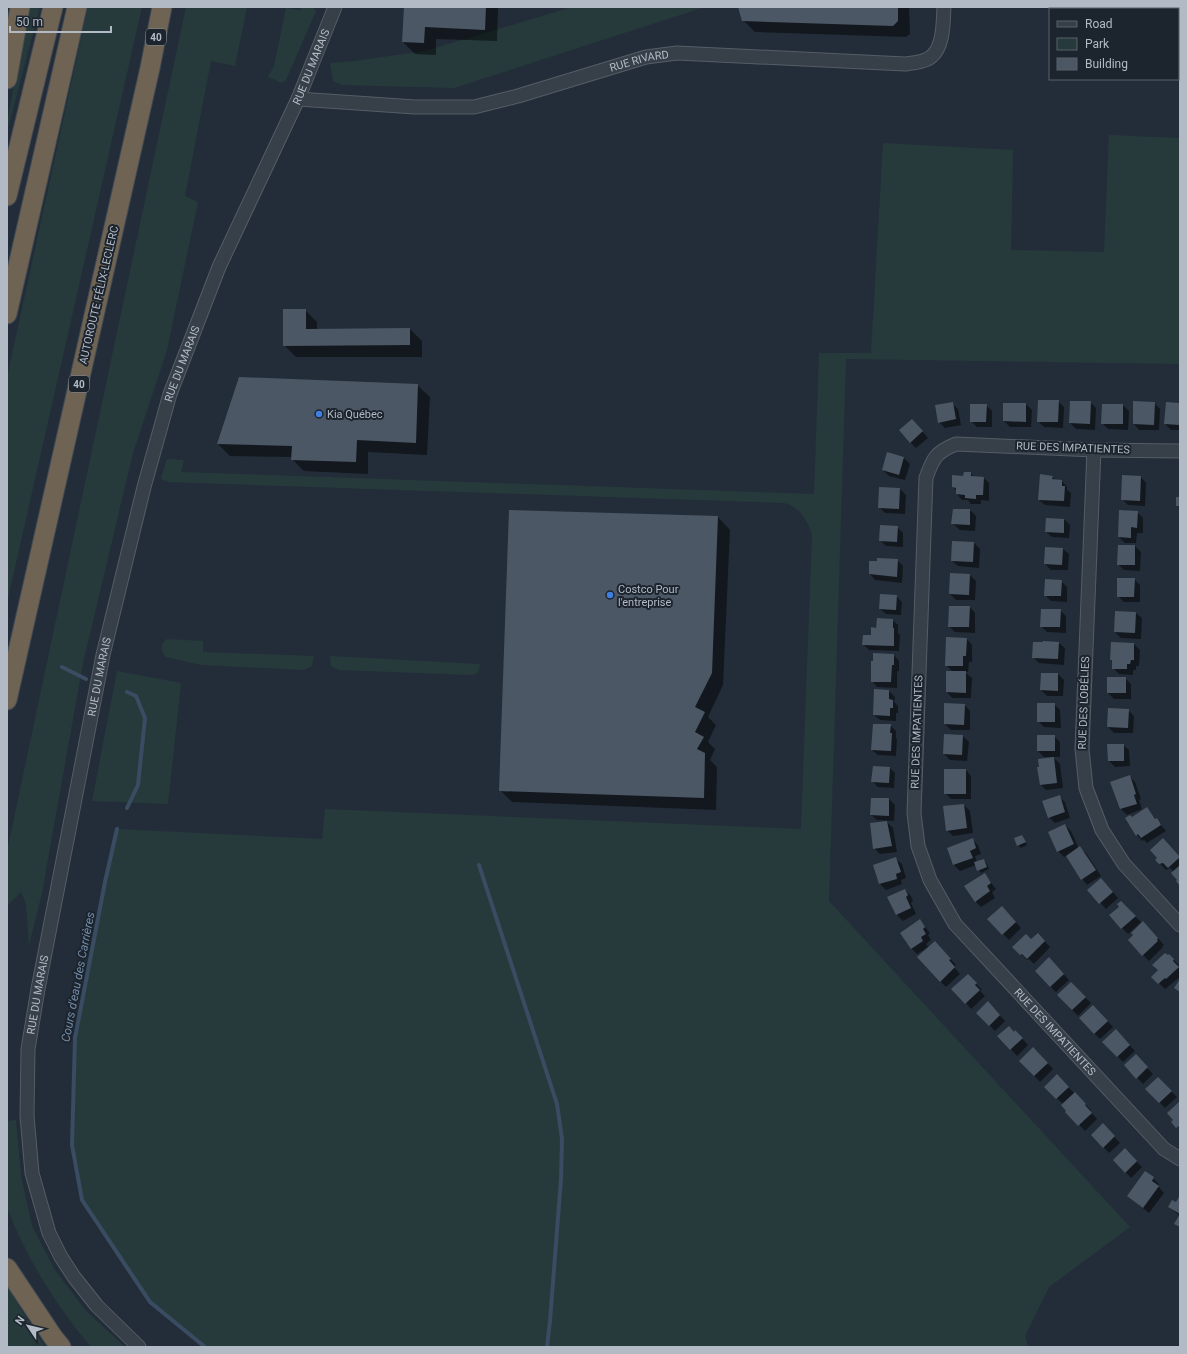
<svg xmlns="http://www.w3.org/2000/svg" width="1187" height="1354" font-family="Roboto,sans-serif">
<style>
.green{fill:#263a3b}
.shadow{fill:#0007}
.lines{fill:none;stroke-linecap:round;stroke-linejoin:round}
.stream{stroke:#394c62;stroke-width:4}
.building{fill:#4c5765}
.minor-casing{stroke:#555d67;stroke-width:15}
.highway-casing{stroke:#424a54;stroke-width:21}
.minor{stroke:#373f49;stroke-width:13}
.highway{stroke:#6f6354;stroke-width:19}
.shop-dot{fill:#3f7fe0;stroke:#1c242e;stroke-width:1.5}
.labels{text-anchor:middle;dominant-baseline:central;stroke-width:4;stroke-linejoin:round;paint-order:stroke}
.shield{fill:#1c242e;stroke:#858d98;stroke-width:1}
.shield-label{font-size:10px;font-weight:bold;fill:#b2bac5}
.street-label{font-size:11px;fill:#b2bac5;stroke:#1c242e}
.poi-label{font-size:11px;fill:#b2bac5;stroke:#1c242e;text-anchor:start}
.water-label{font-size:12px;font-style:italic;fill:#738ca8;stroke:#1c242e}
</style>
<rect width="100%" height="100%" fill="#232d39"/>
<path class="green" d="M28,7H40L7,132V123Z
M88,7H142L7,603V377Z
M186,7H247L235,66L211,61L185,196L198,202L167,350L133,453L83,663L42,893L29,945L26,904L21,892L7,906V851Z
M302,7H311L315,9L316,11L286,80L282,83L268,77L274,66L286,8L300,10Z
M572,7H705L454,88L341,85L333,81L330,63L354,61L425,51Z
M1109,135L1180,138V364L846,359L829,901L1130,1227L1049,1287L1025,1336L1028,1347H205L150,1302L82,1200L72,1145L75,1038L105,882L117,829L322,839L325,809L801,829L812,534C807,520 800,507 784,503L169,482L163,480L161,478L167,459L184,460L181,472L814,494L819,353H871L883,143L1013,150L1011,250L1104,252Z
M167,639L203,641V652L314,656L312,666L304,670L201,665L166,657C160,652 160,643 167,639Z
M330,656L480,664L479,670L476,674L472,675L339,670L331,666Z
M117,671L181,683L168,804L92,801Z
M16,1120L21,1176L32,1226L55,1270L85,1310L125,1347H91C56,1305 26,1258 7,1207V1121Z
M7,1285L11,1293L45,1347H7Z"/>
<path class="shadow" d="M405,7H498L497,41L436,39V55L415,54L403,42Z
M739,7H909L910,34L906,37L755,32L743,20Z
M305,310L317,322V330L410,329L422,341V357H296L284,345Z
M417,385L430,397L427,455L368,452V474L304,471L292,459V457L230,456L218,444Z
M1058,401L1064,407L1063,428L1044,427L1038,421Z
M1090,402L1096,408L1095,430L1076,429L1070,423Z
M952,403L958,409L961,425L945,428L939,422Z
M1154,403L1160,409L1159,430H1139L1134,424Z
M1004,404H1026L1032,410L1031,427H1010L1004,421Z
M1180,404V430H1171L1165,424Z
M986,405L992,411V427H977L971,421Z
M1103,405H1123L1129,411L1128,430L1108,429L1102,423Z
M918,426L928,438L916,448L910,442Z
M888,453L904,458L910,464L905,480L889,476L883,470Z
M971,473L974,477L984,478L989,483V501L981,500V504H971L968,500H962L957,494V491L953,487L964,477Z
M1052,477L1056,480L1062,481L1067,487V490L1071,493L1070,507L1045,505L1039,500Z
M1141,477L1146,483L1145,506L1128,505L1122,499Z
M880,488L900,489L906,495L905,514L885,513L879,507Z
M970,510L976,516L975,531L960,530L952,523Z
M1137,512L1143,518V533H1137L1136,543H1125L1119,537Z
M718,517L730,530L723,685L708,717L716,725L708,742L715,749L710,760L717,767L716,810L512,802L500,790Z
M1064,519L1070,525L1069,538L1052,537L1046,532Z
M897,527L903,533V547L886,546L880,540Z
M974,543L980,549L979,568L958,566L952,561Z
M1135,546L1141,552L1140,571L1124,570L1118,564Z
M1046,548L1063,549L1069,554L1068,570H1051L1045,564Z
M897,560L903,566L902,583L875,580L870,574Z
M970,575L976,581L975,600H956L950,594Z
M1134,579L1140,585V602H1124L1118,596Z
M1061,581L1067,587V602L1051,601L1045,595Z
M896,596L902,602L901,615L886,614L880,609Z
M970,607L975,613V633L955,632L949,626Z
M1060,610L1066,616V633L1047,632L1041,626Z
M1136,613L1142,618L1141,639L1121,638L1115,632Z
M892,620L898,625V633L900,635L899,651L869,650L863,644L877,629Z
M967,639L972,645V662H969L968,672H965L972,678L971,698H952L947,692L953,672L946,665Z
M1059,643L1065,648L1064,665L1039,663L1033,657Z
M1112,643L1134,644L1140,650L1139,666H1136V670H1133V675L1119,674L1113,668V662L1111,660Z
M894,655L899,661V671H897V688L877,687L872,681Z
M1042,674H1058L1064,680L1063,696H1047L1041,690Z
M1125,678L1131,684V699H1114L1108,693Z
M889,691L895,697L894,702L898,706V713H896V721L880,720L874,715Z
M1054,704L1060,710L1061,728L1044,727L1038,721Z
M965,705L970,711V730H951L945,724Z
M1128,710L1134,716L1133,733H1114L1108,727Z
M890,725L896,731V738L897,739L896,756L878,755L872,750Z
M963,736L969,742L967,761L950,760L944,754Z
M1054,736L1060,742V757H1044L1038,751Z
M1123,745L1129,750L1130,766L1115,767L1109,761Z
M1054,758L1060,764L1063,788L1046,790L1041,785Z
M890,768L895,773L894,788L878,787L873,782Z
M966,770L971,776V799H951L945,793Z
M1129,776L1135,782L1141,799L1139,800L1142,809L1127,815L1121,809L1112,782Z
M1059,797L1065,802L1070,818L1055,823L1049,817Z
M872,799H889L895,805L894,821L877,820L871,815Z
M964,805L970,811L973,833L953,836L947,830Z
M1147,809L1166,831L1147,843L1144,840L1142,841L1137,835L1132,818Z
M887,822L893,828L897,852L880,854L874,848Z
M1065,825L1071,831L1079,849L1080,848L1086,853L1101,876L1087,885L1082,879L1067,856L1064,857L1058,851Z
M1022,836L1027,845L1021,848L1018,845Z
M972,839L978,845L981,854L975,856L977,862L984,860L986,862L989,869L981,873L976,865L960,871L954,865L948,848Z
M1168,846L1180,858V885L1174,872L1170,868L1166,870L1157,860Z
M896,859L902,864L906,878L901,880L902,884L886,890L880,884L874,865Z
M985,875L996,889L992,892L995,898L981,907L976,902Z
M1107,885L1118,898L1106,909L1089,890Z
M905,890L911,896L913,901L911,903L916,914L903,921L897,915L889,898Z
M1121,902L1141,922L1128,934L1122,928Z
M1002,907L1021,928L1009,940L989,920Z
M920,921L930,933L928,935L931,940L926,944L929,948H940L956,965L954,967L960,974L946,987L940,981L928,947L917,954L911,948Z
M1149,928L1164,945L1162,946L1163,947L1149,961L1143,955L1134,935Z
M1038,934L1050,947L1034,964L1029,959L1027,960L1014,947L1031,940Z
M1169,955L1179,965L1178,967L1180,969V977L1165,989L1153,977L1159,970Z
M1055,965L1069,980L1056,992L1050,986Z
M968,975L982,990L980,991L985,996L971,1009L966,1003Z
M1077,989L1091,1003L1078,1016L1058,995Z
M988,1003L1005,1021L995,1031L977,1013Z
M1099,1012L1113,1027L1100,1039L1080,1019Z
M1116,1031L1135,1051L1123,1062L1104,1042Z
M1014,1033L1021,1037L1028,1045L1017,1056L999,1036Z
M1039,1054L1053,1069L1040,1082L1020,1061Z
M1135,1056L1153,1074L1143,1084L1125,1065Z
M1057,1076L1091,1110L1090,1111L1097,1119L1085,1131L1067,1112L1063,1104L1045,1087Z
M1158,1078L1177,1097L1165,1108L1147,1089Z
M1103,1124L1120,1143L1109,1153L1092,1135Z
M1125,1150L1142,1167L1131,1178L1114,1160Z
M1153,1178L1159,1184L1158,1186L1164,1193L1149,1213L1128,1196Z
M1180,1197V1216L1169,1207L1176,1203Z"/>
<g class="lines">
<path class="stream" d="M62,667L86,679
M127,692L136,696L145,718L138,785L127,808
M117,829L105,882L75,1038L72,1145L82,1200L150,1302L205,1347
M479,865L557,1104L562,1139L561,1179L550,1321L547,1347"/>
</g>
<path class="building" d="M404,7H486L485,30L425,27L424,43L402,42Z
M738,7H898V21L893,26L742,21Z
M283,309H306V329L410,328V345L283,346Z
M239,377L418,384L416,443L357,440L356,462L291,460L292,446L217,444Z
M1038,400H1059L1058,422H1037Z
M1070,401H1091L1090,424L1069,423Z
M1133,401L1155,402L1154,425L1133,424Z
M953,402L956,419L938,423L935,405Z
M1166,402L1180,403V425L1164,424Z
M1003,403H1026V422L1003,421Z
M970,404H987L986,422H970Z
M1102,404H1123V424H1101Z
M912,419L923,431L910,443L899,430Z
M887,452L904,457L899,475L882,470Z
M964,472H971V476L984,477L983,495H976V499L965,498V495L956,494V488L952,487V475L963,476Z
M1040,474L1053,476L1052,479L1062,480V486H1065L1064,501L1038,500Z
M1122,475L1141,476L1140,501L1121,500Z
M879,487L900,488L899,509L878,508Z
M1176,497H1180V506H1176Z
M953,509H970V525L951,524Z
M509,510L718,516L712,673L695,707L705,712L695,732L704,737L697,749L705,753L704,798L499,791Z
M1119,510L1138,511L1137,528L1131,527V538L1118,537Z
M1046,518L1064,519V533L1045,532Z
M880,525L898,526L897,542L879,541Z
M952,541L974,542L973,562L951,561Z
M1118,545H1135V565H1117Z
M1045,547L1063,548L1062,565L1044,564Z
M877,558L898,559L897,577L869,574V561H877Z
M950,573L970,574L969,595L949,594Z
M1117,578H1135L1134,597H1117Z
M1045,579L1062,580L1061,596H1044Z
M880,594L897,595L896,610L879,609Z
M949,606H970L969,627H948Z
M1041,609H1061L1060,627H1040Z
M1115,611L1136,612L1135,633L1114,632Z
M877,618L893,619V628H894V646L862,645L863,635H871V627L876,628Z
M946,637L967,638L966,656H963V666H945Z
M1043,641L1059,642L1058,659L1032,658L1033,642H1043Z
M1111,642L1134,643V660H1131L1130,664H1127V669H1112V660H1110Z
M873,653L894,654V665H892L891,682H871V661H873Z
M946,671H966V693L946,692Z
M1041,673H1058V691L1040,690Z
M1107,677H1126V693H1107Z
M874,689L889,690V699L893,700V708H890V716L873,715Z
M944,703L965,704L964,725L944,724Z
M1037,703H1055V722H1037Z
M1108,708L1129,709L1128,728L1107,727Z
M873,724H891L890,733H892L891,751L871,750Z
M944,734L963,735L962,755L943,754Z
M1037,735H1055V751H1037Z
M1107,744H1124V761H1108Z
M1054,757L1057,783L1040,785L1037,767H1039L1038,759Z
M873,766L890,767L889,783L871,782Z
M944,769H966V794H944Z
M1130,775L1136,794L1134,795L1137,804L1120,809L1110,782Z
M1060,795L1065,812L1048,818L1042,801Z
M871,798H889V816L870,815Z
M964,804L967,828L946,831L943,806Z
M1147,807L1155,819L1157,818L1161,825L1141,838L1138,834L1136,836L1125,818L1130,815L1132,817Z
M887,821L892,846L873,849L870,823Z
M1065,824L1074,844L1057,852L1048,832Z
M1022,835L1026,842L1017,846L1014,838Z
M973,838L976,848L970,851L973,858L953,865L947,848Z
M1163,838L1180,857L1168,868L1163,863L1159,864L1155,860L1157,858L1150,850Z
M1080,846L1096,870L1081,880L1066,856Z
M896,857L901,872L896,874L897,879L879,884L873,865Z
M984,859L987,867L977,871L974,862Z
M1180,865V886L1176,881L1177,880L1171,873Z
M985,873L991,883L987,886L990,891L975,902L964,886Z
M1101,878L1113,892L1099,904L1087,890Z
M905,889L908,895L906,897L911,908L896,915L887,897Z
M1121,901L1136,916L1121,929L1109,915L1119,907L1117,904Z
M1002,906L1016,922L1002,935L987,919Z
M920,919L925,927L923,929L926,934L921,937L923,941L911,949L900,933Z
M1143,921L1158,938L1157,940L1158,941L1142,956L1128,940L1133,935L1131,933Z
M1038,933L1045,941L1027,959L1022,954L1020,955L1012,947L1026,934L1031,939Z
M935,941L951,959L949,960L955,967L940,982L917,957Z
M1165,953L1168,955L1169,954L1174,959L1173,961L1179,967L1166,979L1165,978L1158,984L1151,977L1158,970L1152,965Z
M1049,957L1064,974L1050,987L1035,971Z
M968,974L977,983L975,985L980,990L965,1004L951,989Z
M1180,979V992L1174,988Z
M1071,982L1086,997L1072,1010L1057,995Z
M988,1001L1000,1015L989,1026L976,1013Z
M1093,1005L1108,1021L1094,1034L1079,1018Z
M1009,1026L1014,1032L1015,1030L1023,1038L1010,1050L997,1036Z
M1116,1029L1130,1045L1117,1057L1102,1042Z
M1033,1047L1048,1063L1034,1076L1019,1061Z
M1136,1054L1148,1067L1136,1079L1124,1065Z
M1057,1074L1069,1087L1056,1099L1044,1087Z
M1158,1077L1172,1091L1159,1103L1145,1089Z
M1075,1092L1086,1104L1085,1105L1092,1113L1078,1126L1065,1112L1066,1111L1061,1105Z
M1180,1101V1128L1179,1126L1176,1128L1171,1122L1173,1120L1167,1113Z
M1103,1123L1115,1136L1103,1148L1091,1135Z
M1125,1148L1137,1161L1125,1173L1113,1160Z
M1145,1171L1154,1177L1152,1181L1159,1186L1143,1208L1127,1196Z
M1180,1195V1214L1168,1207L1172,1200L1176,1202Z
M1180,1214V1227L1174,1224Z"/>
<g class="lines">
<defs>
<g id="minor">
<path id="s1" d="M298,99L415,107H474L518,96L646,57L677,53L905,64C913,63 926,62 932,56C944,45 943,22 944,7"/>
<path d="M1094,450L1082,749L1086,788L1102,830L1124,864L1180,925"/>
<path id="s2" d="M1180,451L1094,450L956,444C936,452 933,458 926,478L914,813L918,846L930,880L955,924L1164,1149L1180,1159"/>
<path id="s3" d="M139,1347L97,1306L74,1277L61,1257L49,1233L32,1173L27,1116L28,1049L38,989L103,655L144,487L170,394L219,267L298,99L335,7"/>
</g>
<path id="highway" d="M7,79L20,7
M7,196L53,7
M7,314L77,7
M7,700L150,68L162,7
M7,1268L53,1337L61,1347"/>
</defs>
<use href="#minor" class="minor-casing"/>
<use href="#highway" class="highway-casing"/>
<use href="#minor" class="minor"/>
<use href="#highway" class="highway"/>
</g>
<g class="shop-dot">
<circle cx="319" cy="414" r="4"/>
<circle cx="610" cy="595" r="4"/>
</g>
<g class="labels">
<g class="shield">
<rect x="146" y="29" width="20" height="16" rx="3"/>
<rect x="69" y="376" width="20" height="16" rx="3"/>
</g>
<g class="shield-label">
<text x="156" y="37">40</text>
<text x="79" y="384">40</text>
</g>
<g class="street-label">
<text stroke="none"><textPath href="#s1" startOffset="348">RUE RIVARD</textPath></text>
<text stroke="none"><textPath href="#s3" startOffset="1360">RUE DU MARAIS</textPath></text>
<text transform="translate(99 295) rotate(-77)">AUTOROUTE FÉLIX-LECLERC</text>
<text stroke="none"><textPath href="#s3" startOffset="1036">RUE DU MARAIS</textPath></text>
<text transform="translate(1073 448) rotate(2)">RUE DES IMPATIENTES</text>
<text stroke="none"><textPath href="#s3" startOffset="712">RUE DU MARAIS</textPath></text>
<text transform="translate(1084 703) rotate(-88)">RUE DES LOBÉLIES</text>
<text transform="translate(917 732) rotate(-88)">RUE DES IMPATIENTES</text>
<text stroke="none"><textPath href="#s3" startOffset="388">RUE DU MARAIS</textPath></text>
<text stroke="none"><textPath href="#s2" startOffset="874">RUE DES IMPATIENTES</textPath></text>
</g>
<g class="poi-label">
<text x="327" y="414">Kia Québec</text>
<text x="618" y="589">Costco Pour<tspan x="618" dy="13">l'entreprise</tspan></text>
</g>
<g class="water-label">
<text transform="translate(78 977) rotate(-79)">Cours d'eau des Carrières</text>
</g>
</g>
<rect width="1187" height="1354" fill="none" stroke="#b2bac5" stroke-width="16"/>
<rect x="1049" y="8" width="130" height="72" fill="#1c242e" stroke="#58606a"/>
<rect x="1057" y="21" width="20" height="6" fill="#373f49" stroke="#58606a"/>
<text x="1085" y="28" font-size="12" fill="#b2bac5">Road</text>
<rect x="1057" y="38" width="20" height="12" fill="#263a3b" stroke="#58606a"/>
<text x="1085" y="48" font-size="12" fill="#b2bac5">Park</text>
<rect x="1057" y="58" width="20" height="12" fill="#4c5765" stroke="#58606a"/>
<text x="1085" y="68" font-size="12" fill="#b2bac5">Building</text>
<g transform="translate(28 1326) rotate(305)" stroke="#1c242e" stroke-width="3" paint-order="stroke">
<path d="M0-3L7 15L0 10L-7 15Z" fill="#b2bac5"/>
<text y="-6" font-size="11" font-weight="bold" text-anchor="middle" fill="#b2bac5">N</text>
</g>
<path d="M10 26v6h101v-6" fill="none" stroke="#b2bac5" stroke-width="2"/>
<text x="16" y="26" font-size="12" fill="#b2bac5" stroke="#1c242e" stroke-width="3" paint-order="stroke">50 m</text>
</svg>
